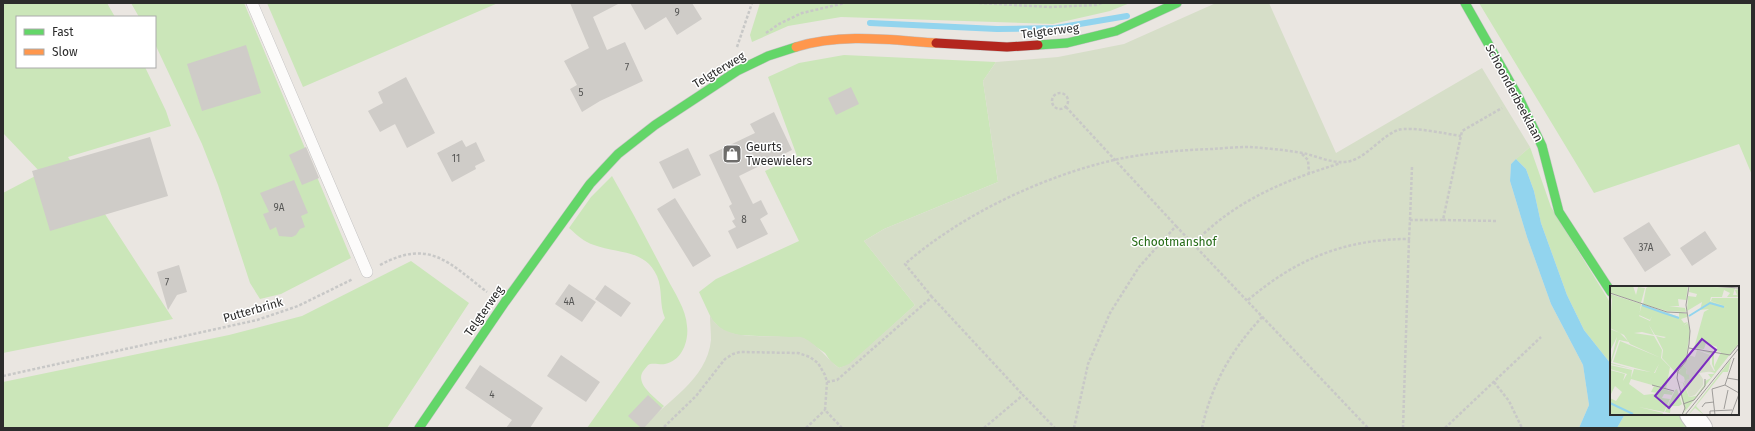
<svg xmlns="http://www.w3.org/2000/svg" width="1755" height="431" font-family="'Fira Sans',sans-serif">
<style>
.green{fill:#cbe6b9}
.cemetery{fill:#d6dec8}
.water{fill:#92d4ee}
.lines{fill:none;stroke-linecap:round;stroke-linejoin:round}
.stream{stroke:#92d4ee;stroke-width:6}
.building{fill:#cfccc8}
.lane-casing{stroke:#c3c2c2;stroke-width:12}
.street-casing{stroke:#c3c2c2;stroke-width:24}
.fast-casing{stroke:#c3c2c2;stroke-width:10}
.slow-casing{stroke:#c3c2c2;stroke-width:10}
.jam-casing{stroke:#c3c2c2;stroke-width:10}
.path{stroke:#c8c8c7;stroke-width:2.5;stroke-dasharray:3 2;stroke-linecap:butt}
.lane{stroke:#fcfbfa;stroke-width:11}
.street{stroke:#fcfbfa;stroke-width:22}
.fast{stroke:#63d668;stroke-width:9}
.slow{stroke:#ff974d;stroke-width:9}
.jam{stroke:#b3261e;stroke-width:9}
.labels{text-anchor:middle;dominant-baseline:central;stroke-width:3;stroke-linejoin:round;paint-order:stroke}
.number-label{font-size:10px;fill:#565655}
.street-label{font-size:12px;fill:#2c2c2c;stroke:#fff}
.poi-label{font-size:12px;fill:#2c2c2c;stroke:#fff;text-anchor:start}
.park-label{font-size:12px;fill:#276c18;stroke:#fff}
.inset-river{fill:none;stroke:#92d4ee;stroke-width:2}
.inset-road{fill:none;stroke:#9e9c99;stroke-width:1}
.view{fill:#7b2cbf;fill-opacity:0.15;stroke:#7b2cbf;stroke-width:2}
.inset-edge{fill:none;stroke:#2c2c2c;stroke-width:2}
</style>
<rect width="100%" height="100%" fill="#eae6e1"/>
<path class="green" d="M3,3H107L115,17H17V67H145L166,111L171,126L68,157L173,319L3,353V193L41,173L3,133Z
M131,3H244L351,258L281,294L260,299L250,283L218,185L202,144L155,44V17H139Z
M267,3H498L303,87Z
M760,3H1130L1110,11L1053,24L841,17L788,26L752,42L750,35Z
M1479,3H1752V175L1739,144L1594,193Z
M844,55L996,62L983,81L998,182L884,229L864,241L915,305L849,365L839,368L831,362L825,353L803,338L738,335L723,331L712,320L699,292L716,279L799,241L765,171L797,156L768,77L799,63Z
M1530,147L1551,207L1611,304V364L1584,330L1567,295L1541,223L1534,191L1526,169L1516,159Z
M612,176C631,209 649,244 667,278C674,292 686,309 687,326C689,341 682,361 665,364C660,365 656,363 650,364C647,365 646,368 644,370C633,383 656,398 664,406L641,428H587L665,318C659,305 663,290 657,276C645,249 618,254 594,245C584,242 577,235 569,228L591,197Z
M411,261L469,303L387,428H3V382L229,335L302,316Z
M1625,414H1682L1693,428H1617Z"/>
<path class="cemetery" d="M1216,3H1269L1336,153L1482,68L1530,147L1511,164L1510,181L1527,237L1551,304L1583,365L1589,405L1579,428H641C666,402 707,380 711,340C711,332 710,323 710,315C723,343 763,334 789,337C793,337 800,336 804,338C818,345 827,359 839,368L849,364L915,305L864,241L884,229L998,182L983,81L996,62L1058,57L1124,44Z"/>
<path class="water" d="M1516,159L1526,169L1534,191L1541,223L1567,295L1584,330L1611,364V414H1625L1617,428H1579L1589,405L1583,365L1551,304L1527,237L1510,181L1511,164Z"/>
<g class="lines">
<path class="stream" d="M870,23L997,29L1056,28L1127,16"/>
</g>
<path class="building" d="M570,3H620L593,17L607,50L625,42L643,81L600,101L582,112L570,89L577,85L564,61L589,48Z
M630,3H692L702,19L677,35L666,17L645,30Z
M246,45L261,93L202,111L187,64Z
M406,77L435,133L407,148L395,124L380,132L368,111L383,103L378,92Z
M851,87L859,104L836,115L828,98Z
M774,112L792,150L739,176L753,204L761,200L768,214L760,219L768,234L737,249L728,231L736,227L732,221L735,219L729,206L732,204L709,155L755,133L750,124Z
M150,137L168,196L50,231L32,171Z
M462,140L466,147L476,142L485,161L475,166L476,169L452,182L437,153Z
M306,147L319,178L302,185L289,155Z
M688,148L701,175L673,189L659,162Z
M294,180L308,213L301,216L305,227L300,229L296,235L292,237L279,236L276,227L270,230L263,214L269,212L260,193Z
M675,198L711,256L693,267L657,209Z
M1649,222L1671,255L1645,272L1623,238Z
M1705,231L1717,249L1692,266L1680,248Z
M179,265L187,292L177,295L168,310L157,272Z
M569,284L596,302L582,322L555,304Z
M605,285L631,303L621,317L595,299Z
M561,355L600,382L586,402L547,376Z
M480,365L543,408L530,428H506L512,420L465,388Z
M648,395L662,408L644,428H641L628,416Z"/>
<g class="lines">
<defs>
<path id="lane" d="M252,3L367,272"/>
<path id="street" d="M1691,414L1701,428"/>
<path id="fast" d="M1465,3L1519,98L1542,146L1559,212L1611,292
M1038,45L1067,43L1116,31L1177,3
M419,428L505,302L590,184L618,154L655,125L737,71L768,56L796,47"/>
<path id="slow" d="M796,47C842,33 890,40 936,43"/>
<path id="jam" d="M936,43L1007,47L1038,45"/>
</defs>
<use href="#lane" class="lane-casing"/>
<use href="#street" class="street-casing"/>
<use href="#fast" class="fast-casing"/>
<use href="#slow" class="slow-casing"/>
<use href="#jam" class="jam-casing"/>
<path class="path" d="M979,3L1050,7L1096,5L1102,3
M766,33L779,24L802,13L845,3
M737,47L752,3
M1052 101a8 8 0 1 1 16 0a8 8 0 1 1-16 0Z
M1066,107L1176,226L1139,267L1110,313L1088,364L1074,428
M1302,154L1308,160L1309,173
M1410,220L1412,167
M1443,220L1498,221
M1176,226L1368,428
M1193,244C1236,200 1283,181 1341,163
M380,265C430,238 449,263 487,292
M932,297L905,264C961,215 1041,177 1114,160C1145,153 1180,150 1213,149C1224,148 1237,147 1249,147C1266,148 1285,150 1303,153C1316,156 1331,163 1344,162C1365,161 1379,137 1398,130C1410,126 1447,134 1461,136
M1248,300C1296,259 1345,239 1409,239L1410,220H1443L1462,131L1502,108
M3,376L257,320L298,306L353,279
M827,382L837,380L932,297L1023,395
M1494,382L1509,401L1522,428
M664,427L696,396L725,359L733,354L740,352L798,353L810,357L818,363L825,375L827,382L825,410L842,428
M806,428L825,410
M984,428L1023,395L1055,428
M1202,428C1212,383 1232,349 1263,316
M1403,428L1409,239
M1445,428L1541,337"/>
<use href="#lane" class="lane"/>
<use href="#street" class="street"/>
<use href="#fast" class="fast"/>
<use href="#slow" class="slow"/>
<use href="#jam" class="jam"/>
</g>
<defs>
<symbol id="shop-square" viewBox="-11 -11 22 22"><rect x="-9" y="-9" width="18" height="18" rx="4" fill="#6e6d6b" stroke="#fff"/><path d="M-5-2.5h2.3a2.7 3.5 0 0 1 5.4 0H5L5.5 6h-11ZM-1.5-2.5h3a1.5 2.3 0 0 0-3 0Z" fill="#fff"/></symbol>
</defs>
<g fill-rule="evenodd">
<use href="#shop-square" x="721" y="143" width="22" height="22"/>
</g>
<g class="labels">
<g class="number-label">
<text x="677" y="13">9</text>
<text x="627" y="68">7</text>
<text x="581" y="93">5</text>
<text x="456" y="159">11</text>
<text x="279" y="208">9A</text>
<text x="744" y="220">8</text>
<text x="1646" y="248">37A</text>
<text x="167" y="283">7</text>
<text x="569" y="302">4A</text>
<text x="492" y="395">4</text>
</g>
<g class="street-label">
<text transform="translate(1050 31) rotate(-7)">Telgterweg</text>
<text transform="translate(719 70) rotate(-31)">Telgterweg</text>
<text transform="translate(1514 93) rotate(62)">Schoonderbeeklaan</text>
<text transform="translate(253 310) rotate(-16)">Putterbrink</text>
<text transform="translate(484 311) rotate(-55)">Telgterweg</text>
</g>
<g class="poi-label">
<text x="746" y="147">Geurts<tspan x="746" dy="14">Tweewielers</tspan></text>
</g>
<g class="park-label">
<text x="1174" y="242">Schootmanshof</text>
</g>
</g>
<g transform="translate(1610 286)">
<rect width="129" height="129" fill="#eae6e1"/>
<path d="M0,0H23L26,9L28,1L35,2L31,17L0,7ZM40,0H78L76,14L68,13L69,20H59L75,22L76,26L57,25L33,18L36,2ZM80,0L125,2L123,9H127L125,4L129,3V11H117L120,7L114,4L112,11H101L100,15L120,22L101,15L102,12H129V57L73,128L75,124L70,107L75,105L73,97L67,95L74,97L79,111L86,110L94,99V94L95,100V95L101,92L98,88H103L105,87L98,85H105L102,78V68L91,65L104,66V81L111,66L106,65L107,61L96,57L94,63L84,62L94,26L99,23L90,24L92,16L77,25L78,10L86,11L87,8L79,6ZM0,8L31,18L28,37L29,30L40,35L42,30L40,34L29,29L32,18L69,31V26L77,28V31L71,33L74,37L78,36L74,40L78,37L80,46L76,71L66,87L52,72L53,64L46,50L54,52L56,51L45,49L39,39L44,49L32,46L24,47L44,50L52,64L51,72L20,58L14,49L0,42L2,14ZM0,43L10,47L19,56L9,54L1,77L23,83L0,78L7,51L0,65ZM10,55L51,72L60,81L56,103L21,93L19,98L34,109L51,107L54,108L52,112L60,113L54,126L29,121L53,127L52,129H0V112L6,115L12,106L5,100L0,110V84L15,88L13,95L17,88L0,83V79L22,84L21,92L24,83L45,87L49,78L44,87L3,76ZM121,73L118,86H113L86,120L94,129L85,122L78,129ZM73,79L77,83L76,88H79V93L75,95L74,91L68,87ZM44,100L63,106L62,109L41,106ZM67,103L72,118L69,120H61L60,127L55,126L65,104Z" fill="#cbe6b9"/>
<path d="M87,64L100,69V78L104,85L89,87L93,93V99L85,109L79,111L74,95L79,93V89L76,88L77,83L73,79L78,69L85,71Z" fill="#d6dec8"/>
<path class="inset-river" d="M32,19L51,26M51,26L69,32M79,30L100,17L114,21M0,117L23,128"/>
<path class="inset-road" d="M100,0L129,2M0,7L57,26L77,27M79,62L120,69M120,69L129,58M117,92L129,94M42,99L64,105M115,99L124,72M115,99L129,107M73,118L84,114L95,100V93M92,121L95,117L104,116M114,123L118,104M72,129L75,122L67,92L68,85L76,75L79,58L80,45L76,19L79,0M75,129L129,62M100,129V125L122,124M105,129L102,103L115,99M121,129L129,108"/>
<path class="view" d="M92,53L106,64L59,122L45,110Z"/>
<rect width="129" height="129" class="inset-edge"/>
</g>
<rect width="1755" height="431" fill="none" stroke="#2c2c2c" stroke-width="8"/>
<rect x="16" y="16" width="140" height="52" fill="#ffffff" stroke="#ababab"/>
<rect x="24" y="29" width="20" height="6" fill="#63d668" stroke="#ababab"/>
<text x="52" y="36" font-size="12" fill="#2c2c2c">Fast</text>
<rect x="24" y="49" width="20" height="6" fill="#ff974d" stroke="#ababab"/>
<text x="52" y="56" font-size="12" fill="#2c2c2c">Slow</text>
</svg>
